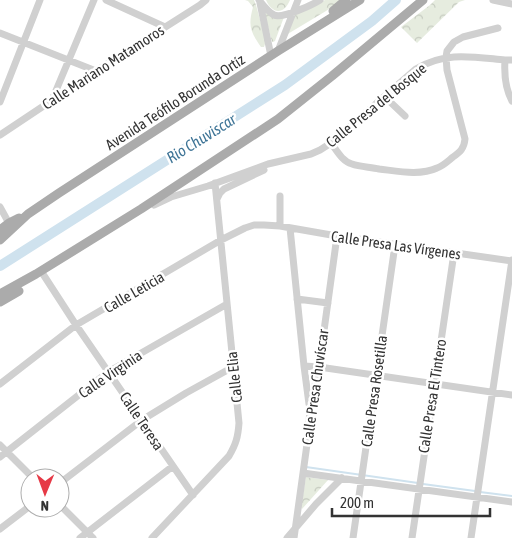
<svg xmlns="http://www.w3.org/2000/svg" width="512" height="538" font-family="'Asap Condensed',sans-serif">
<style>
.forest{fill:url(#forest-crowns)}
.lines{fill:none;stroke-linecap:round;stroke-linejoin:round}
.stream{stroke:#cfe2ee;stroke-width:2}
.river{stroke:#cfe2ee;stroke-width:10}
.minor{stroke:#d0d0d0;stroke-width:7}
.major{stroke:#ababab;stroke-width:9}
.labels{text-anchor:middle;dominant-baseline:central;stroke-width:5;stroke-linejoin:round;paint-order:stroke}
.street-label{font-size:15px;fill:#333;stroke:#fff}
.water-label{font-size:16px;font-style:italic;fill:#3f7597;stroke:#fff}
</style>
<defs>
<pattern id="forest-crowns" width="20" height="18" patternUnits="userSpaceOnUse" patternTransform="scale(1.25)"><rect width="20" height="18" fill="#e6ecdf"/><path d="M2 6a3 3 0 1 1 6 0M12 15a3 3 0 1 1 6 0" fill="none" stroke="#c6cbc0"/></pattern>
</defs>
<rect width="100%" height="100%" fill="#fff"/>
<path class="forest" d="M245,0H254L256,5L266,41L264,47H261C250,31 248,26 253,7L248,1Z
M266,0H290C284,15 272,14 266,0Z
M325,0H341L326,11L286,35L295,14L308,9Z
M435,0H465L459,2L417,43L401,27L430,5Z
M264,11L284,17L275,41L273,42H272Z
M306,477L328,480L302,509L301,507Z"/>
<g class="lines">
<path class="stream" d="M306,467L418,483
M423,484L475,491
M480,492L512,496"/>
<path class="river" d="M0,266L285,85L372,21L396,0"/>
<path class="minor" d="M106,0L165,27
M259,0C263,5 268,12 274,15C282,19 312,5 320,0
M493,0L512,4
M260,3L271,56
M0,33L96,71
M278,51L298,0
M505,60C504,75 505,88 512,101
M385,97L405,116
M52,100L94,0
M0,102L40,0
M0,135L96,71L200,5L206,0
M331,143C337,151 342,161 352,164C360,167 371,167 379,169C397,171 420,176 437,168C443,166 448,161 453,157C460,152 464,149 465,139L447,70L446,57L447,51L454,42L463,37L498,28
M217,199L220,193L224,189L264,170
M154,205L171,197L208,186L268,164L311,154L320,150L331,143L416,69C445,51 473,57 505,60H512
M0,207L11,227
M280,226V196
M290,228L304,366L309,404
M41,271L76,325L193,495
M297,299L328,303
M304,366L319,367L512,395
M0,384L76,325L221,240L245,228L254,225H264L280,226L337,236L512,261
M0,445L33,478
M0,457L108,372L227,304
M303,473L512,502
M60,483L142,420L186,393L233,367
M60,505L93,538
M0,529L30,506
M80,538L173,466
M152,538L229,456C236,444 238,437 239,423L215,183
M287,538L316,504L342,478
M294,538L308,437L310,409L319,367L337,236
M353,538L395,245
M412,538L454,253
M471,538L512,260"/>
<path class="major" d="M333,11L346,0
M0,230L9,223L19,218
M0,240L28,214L59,193L278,51L360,0
M0,294L36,274L141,209L278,119L332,76L423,0
M0,302L19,291"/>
</g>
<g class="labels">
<g class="street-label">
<text transform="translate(103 67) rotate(-33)">Calle Mariano Matamoros</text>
<text transform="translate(175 102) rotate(-33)">Avenida Teófilo Borunda Ortíz</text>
<text transform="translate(376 105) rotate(-39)">Calle Presa del Bosque</text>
<text transform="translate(396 245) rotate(8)">Calle Presa Las Vírgenes</text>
<text transform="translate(134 292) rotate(-30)">Calle Leticia</text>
<text transform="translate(110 374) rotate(-34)">Calle Virginia</text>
<text transform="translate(234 377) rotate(-96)">Calle Elia</text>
<text transform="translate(315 387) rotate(-82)">Calle Presa Chuvíscar</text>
<text transform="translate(374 391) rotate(-82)">Calle Presa Rosetilla</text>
<text transform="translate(432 396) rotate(-81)">Calle Presa El Tintero</text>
<text transform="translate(142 421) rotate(56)">Calle Teresa</text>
</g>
<g class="water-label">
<text transform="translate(201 138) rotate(-32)">Rio Chuviscar</text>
</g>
</g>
<g transform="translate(45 493) rotate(181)"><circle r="24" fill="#ffffff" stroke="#adadad"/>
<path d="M0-4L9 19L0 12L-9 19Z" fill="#e63946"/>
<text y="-8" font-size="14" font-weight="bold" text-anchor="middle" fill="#333333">N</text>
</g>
<path d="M332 508v8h158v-8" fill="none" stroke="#333333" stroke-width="2.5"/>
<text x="340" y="508" font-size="15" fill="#333333" stroke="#ffffff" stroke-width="4" paint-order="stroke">200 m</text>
</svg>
